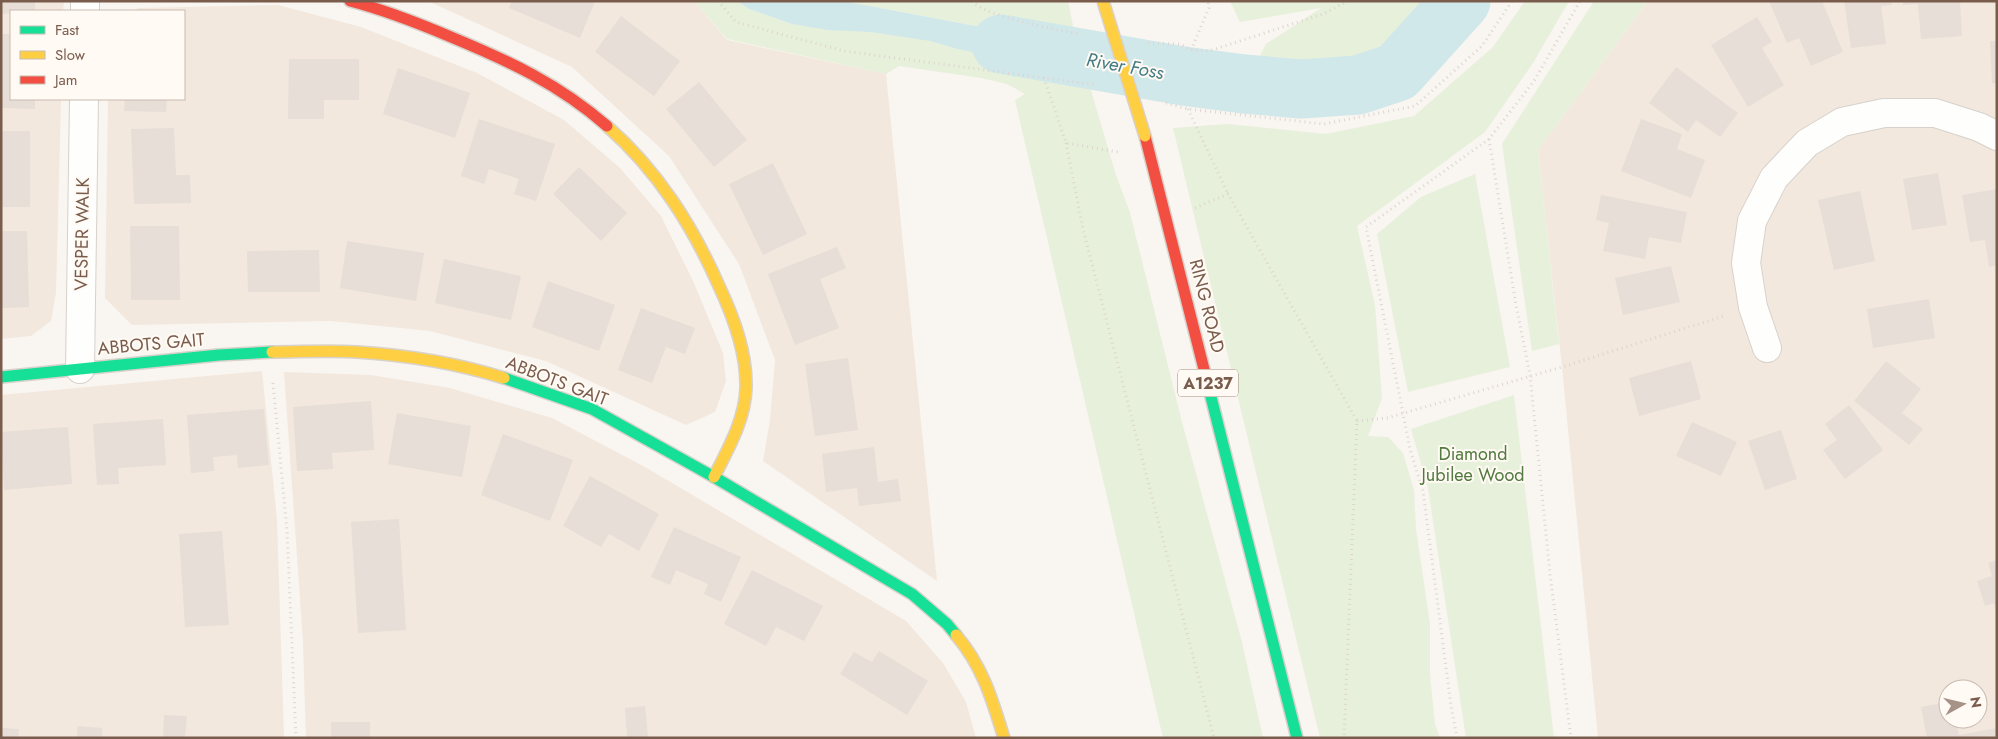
<svg xmlns="http://www.w3.org/2000/svg" width="1998" height="739" font-family="Jost,sans-serif">
<style>
.residential{fill:#f2e8de;fill-rule:evenodd}
.green{fill:#e7f0db}
.water{fill:#d0e8ea}
.lines{fill:none;stroke-linecap:round;stroke-linejoin:round}
.river{stroke:#d0e8ea;stroke-width:59}
.building{fill:#e6ded7}
.street-casing{stroke:#d7d1cb;stroke-width:30}
.fast-casing{stroke:#d9d2cb;stroke-width:14}
.slow-casing{stroke:#d9d2cb;stroke-width:14}
.jam-casing{stroke:#d9d2cb;stroke-width:14}
.path{stroke:#dcd5d0;stroke-width:3;stroke-dasharray:1 4;stroke-linecap:butt}
.street{stroke:#fefefd;stroke-width:28}
.fast{stroke:#16e098;stroke-width:11}
.slow{stroke:#ffcf43;stroke-width:11}
.jam{stroke:#f24e42;stroke-width:11}
.slow-bridge-casing{stroke:#dad1cc;stroke-width:14;stroke-linecap:butt}
.slow-bridge{stroke:#ffcf43;stroke-width:11}
.labels{text-anchor:middle;dominant-baseline:central;stroke-width:4;stroke-linejoin:round;paint-order:stroke}
.shield{fill:#fffaf3;stroke:#a28b7f;stroke-width:1}
.shield-label{font-size:16px;font-weight:bold;fill:#7a5c4d}
.street-label{font-size:18px;fill:#7a5c4d;stroke:#fffaf3}
.park-label{font-size:18px;fill:#537a41;stroke:#fffaf3}
.water-label{font-size:19px;font-style:italic;fill:#437c86;stroke:#fffaf3}
</style>
<rect width="100%" height="100%" fill="#f9f5f0"/>
<path class="residential" d="M1,1H64L63,11H11V99H61L56,293L51,321L31,336L1,339Z
M428,1H694L727,40L886,74L937,581L763,461L770,420L775,360L739,264L669,156L572,67Z
M1648,1H1997V738H1598L1562,367L1538,150ZM1948,689H1978V719H1948Z
M278,5L361,27L477,73L564,120L620,168L661,216L693,281L723,353L726,381L715,412L686,425L546,361L430,331L331,321L132,325L105,298L108,99H184V11H134L138,8Z
M262,371L277,520L284,738H1V395Z
M284,372L371,375L450,388L552,418L645,467L906,621L943,663L966,702L976,738H306L303,642Z"/>
<path class="green" d="M694,1H737L749,9L792,24L877,29L930,41L957,49L1032,64L1085,70L1115,172L1130,213L1183,426L1242,642L1263,738H1163L1015,100L1025,94L1007,84L981,78L899,66L886,74L727,39Z
M843,1H1068L1077,45Z
M1230,1H1431L1416,21L1379,54L1330,71L1254,67L1266,44L1321,8L1240,22Z
M1525,1H1569L1533,63L1485,132L1357,226L1375,305L1382,398L1368,436L1388,437L1403,453L1414,490L1416,529L1430,624V675L1435,724L1440,738H1320L1173,128L1227,124L1326,134L1414,116L1493,47Z
M1594,1H1648L1538,150L1559,344L1532,351L1502,144Z
M1475,174L1510,367L1408,392L1377,234L1421,197Z
M1514,395L1554,738H1466L1428,488L1411,429Z"/>
<path class="water" d="M737,1H843L1077,45L1085,70L1032,64L957,49L930,41L871,32L828,30L792,24L749,9Z"/>
<g class="lines">
<path class="river" d="M1001,44L1183,76L1244,84L1301,89L1358,85L1397,72L1461,1"/>
</g>
<path class="building" d="M1,1H35V11H11V13L1,14Z
M512,1H595L580,38L509,8Z
M1769,1H1822L1843,52L1811,66L1799,38L1787,43Z
M1844,1H1891L1892,5L1881,6L1886,44L1851,48Z
M1903,1H1960L1962,36L1921,39L1918,4L1903,5Z
M621,16L680,61L654,96L595,52Z
M1757,17L1772,42L1762,48L1784,85L1748,107L1711,45Z
M1,34H11V99H35V109L1,108Z
M1990,41H1997V83H1992Z
M289,59H359V100H324V119H288Z
M1676,67L1738,113L1720,137L1696,120L1688,132L1649,103Z
M398,68L470,93L455,138L383,114Z
M699,82L747,140L714,167L666,109Z
M125,99H167L166,112L124,111Z
M479,119L555,144L536,201L514,194L519,179L489,169L484,184L461,176Z
M1641,119L1682,134L1677,149L1705,160L1691,198L1621,171Z
M174,128L176,175H190L191,203L134,204L131,129Z
M1,131H30V207H1Z
M773,163L807,234L763,255L729,184Z
M579,167L627,213L601,241L553,194Z
M1938,173L1947,225L1912,230L1903,179Z
M1997,189V265L1989,267L1985,240L1970,242L1962,195Z
M1860,191L1875,261L1834,270L1818,200Z
M1601,195L1687,212L1681,243L1649,237L1645,259L1603,251L1609,223L1596,220Z
M130,226H179L180,300H131Z
M1,231H27L29,307L1,308Z
M347,241L424,253L416,301L340,288Z
M837,247L846,268L820,279L839,328L795,345L768,274Z
M319,250L320,292H248L247,251Z
M444,259L521,276L511,320L435,303Z
M1671,266L1680,302L1623,315L1615,278Z
M548,281L615,305L599,351L532,327Z
M1929,299L1935,338L1873,348L1867,309Z
M641,308L695,328L685,354L666,347L652,383L618,370Z
M848,358L858,430L815,436L805,364Z
M1691,361L1701,399L1639,416L1629,378Z
M1886,361L1921,389L1902,413L1923,429L1909,445L1854,401Z
M371,401L374,450L332,453L333,469L297,471L293,407Z
M1849,405L1883,450L1845,479L1823,450L1837,440L1825,424Z
M264,409L269,465L238,468L237,455L213,457L214,471L191,473L187,415Z
M397,413L471,426L462,477L388,464Z
M163,419L166,465L118,468L119,484L97,485L93,424Z
M1692,422L1737,442L1721,476L1676,456Z
M68,427L72,484L4,490L1,432Z
M1781,430L1797,479L1765,490L1748,441Z
M503,434L573,460L550,521L481,495Z
M874,447L878,482L898,479L901,501L859,506L857,488L826,492L822,454Z
M590,476L659,514L639,551L609,534L601,547L563,526Z
M399,519L406,630L358,633L351,522Z
M674,527L741,557L721,602L704,594L708,584L676,570L670,585L651,577Z
M222,531L229,625L185,627L179,534Z
M1997,560V610H1996L1994,603L1985,606L1977,581L1992,576L1988,563Z
M752,570L823,606L804,641L776,627L766,646L724,624Z
M879,651L928,681L907,715L840,674L854,652L872,662Z
M1948,702V719H1956L1959,735L1997,728V738H1927L1921,707Z
M645,706L648,738H627L625,708Z
M164,715L187,716L185,738H163Z
M331,722H370V738H331Z
M78,726L102,728V738H77Z
M1,728L19,729L18,738H1Z"/>
<g class="lines">
<defs>
<path id="street" d="M85,11V1
M1767,348L1753,307L1746,263L1752,221L1774,178L1807,143L1842,122L1884,113H1935L1979,127L1997,136
M80,369L84,99"/>
<path id="fast" d="M1,377L219,355L272,352
M504,378L592,409L714,477L912,594L947,624L956,635
M1209,389L1297,738"/>
<path id="slow" d="M607,126C658,171 692,225 719,286C734,318 747,353 746,388C745,420 728,449 714,477
M272,352C300,352 329,350 357,352C406,355 456,363 504,378
M956,635C983,667 992,699 1004,738"/>
<path id="jam" d="M350,1C385,10 418,23 451,37C509,61 559,84 607,126
M1145,136L1209,389"/>
</defs>
<use href="#street" class="street-casing"/>
<use href="#fast" class="fast-casing"/>
<use href="#slow" class="slow-casing"/>
<use href="#jam" class="jam-casing"/>
<path class="path" d="M718,1L736,22L844,51L1097,85
M972,1C986,17 1057,30 1080,34
M1148,43L1180,44L1191,50L1209,51L1323,14L1348,1
M1191,50L1209,8L1208,1
M1044,78L1066,143L1118,152
M1166,103L1188,109L1324,124L1415,106L1482,46L1512,1
M1188,109L1228,194
M1489,139L1516,305L1530,375L1550,574L1571,738
M1066,143L1083,229L1214,738
M1195,208L1228,194L1357,421L1344,738
M273,383L287,530L296,738
M1357,421L1387,418L1562,367L1724,316
M1457,738L1451,706L1423,491L1410,449L1366,227L1489,139L1534,81L1580,1"/>
<use href="#street" class="street"/>
<use href="#fast" class="fast"/>
<use href="#slow" class="slow"/>
<use href="#jam" class="jam"/>
<defs>
<path id="slow-bridge" d="M1103,1L1145,136"/>
</defs>
<use href="#slow-bridge" class="slow-bridge-casing"/>
<use href="#slow-bridge" class="slow-bridge"/>
</g>
<g class="labels">
<rect class="shield" x="1178" y="369.5" width="60" height="27" rx="4"/>
<g class="shield-label">
<text x="1208" y="383">A1237</text>
</g>
<g class="street-label">
<text transform="translate(82 234) rotate(-89)">VESPER WALK</text>
<text transform="translate(1207 306) rotate(76)">RING ROAD</text>
<text transform="translate(151 344) rotate(-5)">ABBOTS GAIT</text>
<text transform="translate(557 381) rotate(21)">ABBOTS GAIT</text>
</g>
<g class="park-label">
<text x="1473" y="454">Diamond<tspan x="1473" dy="21">Jubilee Wood</tspan></text>
</g>
<g class="water-label">
<text transform="translate(1125 66) rotate(10)">River Foss</text>
</g>
</g>
<rect width="1998" height="739" fill="none" stroke="#7a5c4d" stroke-width="5"/>
<rect x="10" y="10" width="175" height="90" fill="#fffaf3" stroke="#cabbb1"/>
<rect x="20" y="26" width="25" height="8" fill="#16e098" stroke="#cabbb1"/>
<text x="55" y="35" font-size="15" fill="#7a5c4d">Fast</text>
<rect x="20" y="51" width="25" height="8" fill="#ffcf43" stroke="#cabbb1"/>
<text x="55" y="60" font-size="15" fill="#7a5c4d">Slow</text>
<rect x="20" y="76" width="25" height="8" fill="#f24e42" stroke="#cabbb1"/>
<text x="55" y="85" font-size="15" fill="#7a5c4d">Jam</text>
<g transform="translate(1963 704) rotate(82)"><circle r="24" fill="#fffaf3" stroke="#cabbb1"/>
<path d="M0-4L9 19L0 12L-9 19Z" fill="#a69286"/>
<text y="-8" font-size="14" font-weight="bold" text-anchor="middle" fill="#7a5c4d">N</text>
</g>
</svg>
